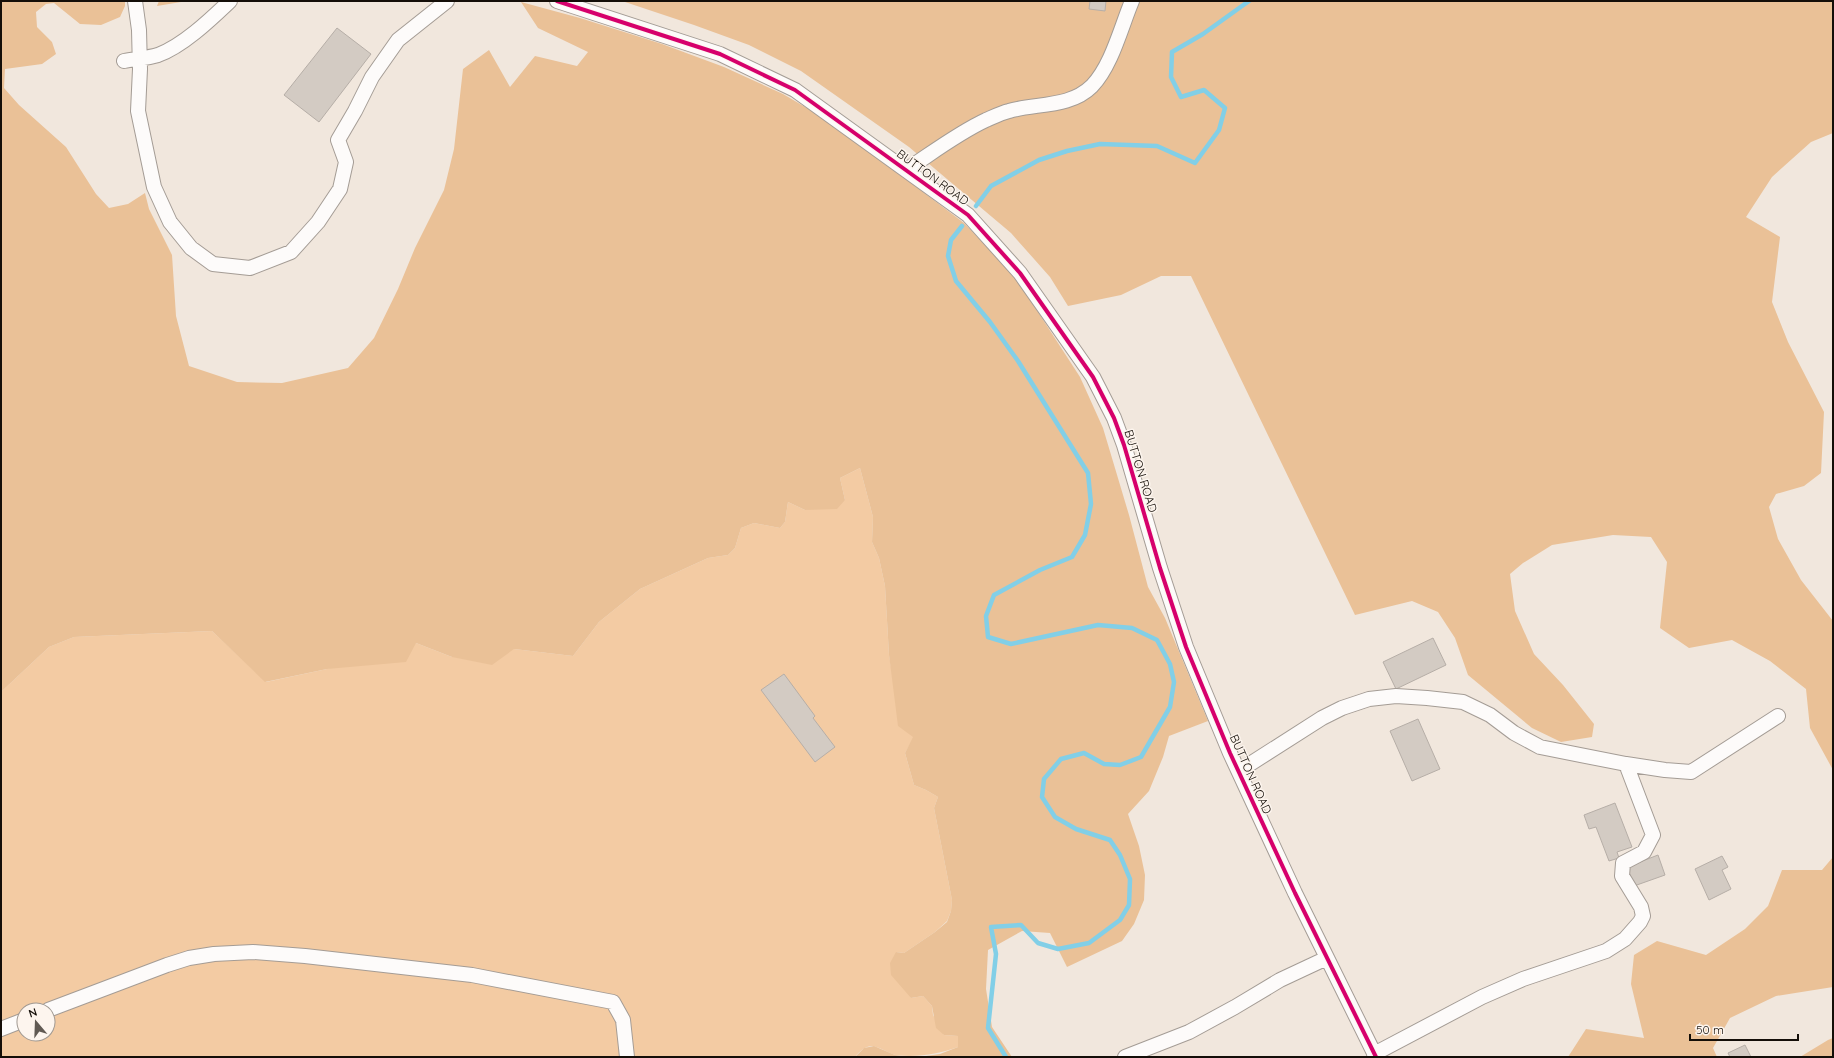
<svg xmlns="http://www.w3.org/2000/svg" width="1834" height="1058" font-family="Quicksand,sans-serif">
<style>
.green{fill:#f3cba3;fill-rule:evenodd}
.forest{fill:#eac197}
.lines{fill:none;stroke-linecap:round;stroke-linejoin:round}
.stream{stroke:#82cfe7;stroke-width:4.5}
.building{fill:#d3cbc3;stroke:#b6aea7}
.minor-casing{stroke:#a49c95;stroke-width:16}
.minor{stroke:#fdfbfa;stroke-width:14}
.cycleway-casing{stroke:#fdf5ee;stroke-width:6}
.cycleway{stroke:#d6006c;stroke-width:4}
.labels{text-anchor:middle;dominant-baseline:central;stroke-width:3;stroke-linejoin:round;paint-order:stroke}
.street-label{font-size:12px;fill:#140e08;stroke:#fdf5ee}
</style>
<rect width="100%" height="100%" fill="#f1e7dd"/>
<path class="green" d="M860,468L873,517L872,542L879,558L885,586L889,655L894,685L914,737L905,753L914,785L926,790L938,797L934,808L952,900L951,911L947,921L935,932L904,953L896,952L911,998L923,996L932,1006L933,1015L944,1035L958,1036V1047C938,1054 917,1058 895,1055C889,1053 877,1046 872,1046C865,1046 860,1051 855,1057H1V692L49,647L74,637L212,631L266,682L327,669L416,643L452,657L514,649L573,656L599,622L640,589L708,558L728,555L735,548L741,528L754,523L780,528L785,522L788,502L805,510L845,500L840,478ZM24,1010H48V1034H24Z"/>
<path class="forest" d="M1,1H125V6L120,17L101,25L80,24L54,3L46,4L36,12L37,27L52,42L56,54L42,64L5,69L4,88L19,105L66,147L96,194L109,208L128,204L145,193L149,209L172,255L176,316L189,366L237,382L282,383L348,368L374,338L398,289L415,248L444,190L454,149L463,69L489,50L510,87L535,56L577,66L588,52L538,28L521,2L580,18L662,44L724,67L783,94L829,121L964,223L1014,275L1080,377L1103,428L1129,515L1148,587L1165,618L1208,721L1169,736L1163,757L1149,791L1128,814L1139,846L1145,875L1144,900L1134,924L1122,941L1067,967L1050,933L1022,931L988,950L986,989L992,1027L1012,1057H919L940,1054L958,1047V1036L944,1035L936,1028L932,1006L923,996L911,998L891,975L890,963L896,952L904,953L935,932L947,922L951,911L952,900L934,808L938,797L926,790L914,785L905,753L913,737L898,726L889,655L885,586L879,558L872,542L873,517L860,468L840,478L845,500L837,509L805,510L788,502L785,522L780,528L754,523L741,528L735,548L728,555L708,558L640,589L599,622L573,656L514,649L492,665L452,657L416,643L406,662L327,669L265,682L212,631L74,637L49,647L1,692Z
M159,1H187L157,6Z
M622,1H1833V133L1811,142L1772,177L1746,217L1780,237L1772,302L1788,342L1824,412L1821,473L1804,486L1776,494L1769,507L1778,539L1801,580L1833,621V770L1810,728L1806,689L1770,661L1732,640L1689,648L1660,628L1667,562L1651,537L1613,535L1552,545L1523,563L1510,574L1515,611L1534,654L1563,685L1594,724L1592,737L1561,742L1532,728L1468,675L1455,638L1438,612L1412,601L1355,615L1191,276H1161L1121,295L1068,306L1050,277L1011,233L909,147L801,71L749,45L694,25Z
M1833,857V987L1776,996L1730,1018L1713,1048L1717,1057H1568L1586,1029L1644,1038L1631,984L1634,955L1657,941L1706,955L1745,929L1768,906L1782,870H1822Z
M1833,1038V1057H1800L1828,1040Z
M874,1046L895,1055L909,1057H855L864,1048Z"/>
<g class="lines">
<path class="stream" d="M976,206L991,186L1039,160L1067,151L1100,144L1157,146L1195,163L1219,130L1225,108L1204,90L1181,97L1171,77L1172,52L1203,34L1249,1
M962,226L951,240L948,256L956,281L990,322L1018,361L1088,473L1091,504L1085,535L1072,557L1040,570L994,595L986,616L988,637L1011,644L1098,625L1132,628L1157,640L1170,664L1174,682L1170,707L1141,757L1120,765L1104,764L1084,753L1061,759L1044,779L1042,797L1055,817L1076,829L1110,840L1120,855L1130,879L1129,905L1120,920L1089,943L1058,949L1038,943L1021,925L991,927L996,954L988,1028L1006,1057"/>
</g>
<path class="building" d="M1090,1H1106L1105,11L1089,9Z
M337,28L371,54L319,122L284,95Z
M1433,638L1446,665L1396,689L1383,662Z
M784,674L815,716L813,718L835,747L815,762L761,690Z
M1418,719L1440,769L1412,781L1390,731Z
M1615,803L1632,847L1617,852L1619,858L1609,861L1596,827L1589,829L1584,815Z
M1658,855L1665,875L1634,886L1627,867Z
M1722,856L1728,867L1722,870L1731,889L1709,900L1695,869Z
M1745,1045L1751,1057H1730L1728,1053Z"/>
<g class="lines">
<defs>
<path id="minor" d="M135,1L139,30L140,69L138,111L154,187L170,222L191,248L213,264L250,268L291,252L318,222L340,189L346,162L338,140L355,111L372,77L398,40L447,1
M557,1L720,54L795,90L968,215L1020,273L1093,377L1114,418L1124,445L1160,568L1186,647L1230,753L1295,893L1376,1057
M124,61C135,59 148,58 158,55C183,46 211,19 230,1
M906,170C932,153 958,133 986,120C993,117 1001,113 1009,111C1036,103 1070,108 1092,86C1112,65 1121,27 1132,1
M1239,771L1322,718L1342,708L1369,699L1396,696L1427,698L1463,702L1490,715L1514,733L1540,747L1626,764
M48,1010L167,965L189,958L214,954L253,952L305,956L472,975L613,1002L623,1020L627,1057
M1,1029L24,1020
M1374,1054L1482,997L1523,979L1606,951L1625,939L1640,922L1643,916L1641,907L1622,876L1623,863L1644,852L1653,835L1626,764L1665,770L1691,772L1778,716
M1125,1057L1189,1032L1235,1007L1280,980L1327,958"/>
</defs>
<use href="#minor" class="minor-casing"/>
<use href="#minor" class="minor"/>
<defs>
<path id="cycleway" d="M557,1L720,54L795,90L968,215L1020,273L1093,377L1114,418L1124,445L1160,568L1186,647L1230,753L1295,893L1376,1057"/>
</defs>
<use href="#cycleway" class="cycleway-casing"/>
<use href="#cycleway" class="cycleway"/>
</g>
<g class="labels">
<g class="street-label">
<text transform="translate(933 177) rotate(36)">BUTTON ROAD</text>
<text transform="translate(1141 471) rotate(73)">BUTTON ROAD</text>
<text transform="translate(1251 774) rotate(66)">BUTTON ROAD</text>
</g>
</g>
<rect width="1834" height="1058" fill="none" stroke="#140e08" stroke-width="4"/>
<g transform="translate(36 1022) rotate(341)"><circle r="19" fill="#fdf5ee" stroke="#a09992"/>
<path d="M0-3L7 15L0 10L-7 15Z" fill="#615a53"/>
<text y="-6" font-size="11" font-weight="bold" text-anchor="middle" fill="#140e08">N</text>
</g>
<path d="M1690 1034v6h108v-6" fill="none" stroke="#140e08" stroke-width="2"/>
<text x="1696" y="1034" font-size="12" fill="#140e08" stroke="#fdf5ee" stroke-width="3" paint-order="stroke">50 m</text>
</svg>
